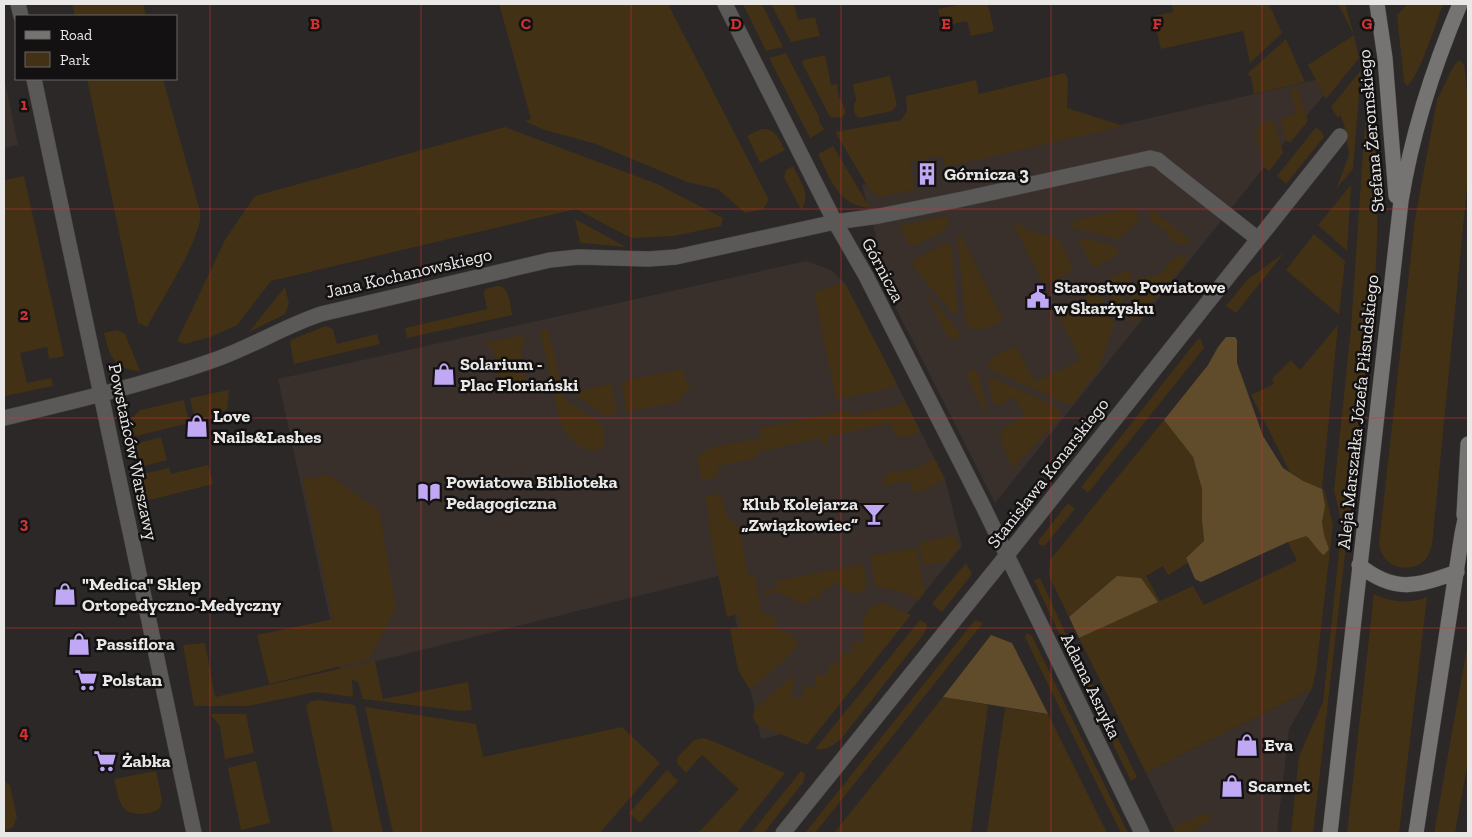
<svg xmlns="http://www.w3.org/2000/svg" width="1472" height="837" font-family="'Zilla Slab',serif">
<style>
.built{fill:#39302c}
.green{fill:#423115}
.forest{fill:#604c2b}
.lines{fill:none;stroke-linecap:round;stroke-linejoin:round}
.street-casing{stroke:#464342;stroke-width:16}
.secondary-casing{stroke:#464342;stroke-width:16}
.street{stroke:#5a5958;stroke-width:15}
.secondary{stroke:#767472;stroke-width:15}
.grid{fill:none;stroke:#d73232;stroke-width:1;stroke-opacity:0.55}
.labels{text-anchor:middle;dominant-baseline:central;stroke-width:5;stroke-linejoin:round;paint-order:stroke}
.street-label{font-size:18px;fill:#eae8e7;stroke:#131111}
.poi-label{font-size:18px;font-weight:bold;fill:#eae8e7;stroke:#131111;text-anchor:start}
.grid-label{font-size:16px;text-anchor:middle;font-weight:bold;fill:#d73232;stroke:#131111;stroke-width:5;stroke-linejoin:round;paint-order:stroke}
</style>
<rect width="100%" height="100%" fill="#2b2827"/>
<path class="built" d="M1342,74L1286,140L995,503L871,259L870,249L876,236L862,185L909,174L906,161L943,154L946,165Z
M4,77L18,145L4,148Z
M806,261L831,270L845,283L945,479L962,546L816,726L761,739L726,574L341,670L278,379Z
M1312,689L1289,729L1277,833H1175L1146,773Z"/>
<path class="green" d="M72,4H143L146,16H75Z
M499,4H668L769,200L763,209L745,213L718,189L687,182L596,144L545,130L524,121L531,119Z
M743,4H762L783,47L766,51Z
M771,4H794L798,20L815,17L820,36L791,42Z
M964,4H988L994,31L971,36L967,21L942,26L938,9Z
M1172,4H1269L1282,33L1250,63L1243,31L1161,49L1153,16L1173,12Z
M1338,4H1345L1354,35L1359,58L1326,99L1308,65L1354,35Z
M1407,4H1443C1437,20 1419,78 1407,86L1404,82L1397,15Z
M1286,39L1305,82L1254,94L1251,77L1247,74Z
M786,53L819,117V121L824,130L810,138L769,58Z
M825,55L831,85L837,84C838,89 838,97 841,101C844,108 848,110 843,117L832,118L829,115L802,63L803,60Z
M1458,61H1461L1464,65L1468,97V177L1432,545C1430,550 1429,556 1425,560C1408,576 1381,566 1379,543L1415,219L1437,100L1453,67Z
M1370,65C1376,137 1380,210 1375,282C1373,306 1370,330 1368,354L1313,833H1291L1299,756L1323,702L1342,525L1334,490L1351,328L1363,152Z
M1361,70L1353,169L1336,189L1349,155L1344,124L1340,115L1338,118L1331,107Z
M1065,73L1068,80L1067,108L1124,126L945,167L942,155L910,162L915,189L879,197L868,187L835,132L901,120L907,111L906,96L976,80L979,94Z
M890,76L897,105L892,111L860,118L856,116C853,110 853,106 856,100L853,84Z
M87,79H163L200,211C205,234 159,304 147,327L138,323Z
M1297,87L1308,121L1290,143L1286,140L1281,119L1296,114L1291,89Z
M1274,121L1283,153L1269,171L1264,167L1255,130L1260,129L1259,123Z
M505,127L657,184L723,218L721,226L674,236L633,238L627,236L576,209L271,281L237,325L213,336L185,344L177,341L226,238L255,196Z
M1316,127L1321,131L1324,137L1286,184L1277,176Z
M761,129C776,128 779,139 785,150L760,163L747,136Z
M833,146L870,208C838,206 830,178 818,154Z
M793,166C800,181 812,195 801,210L784,177L786,170Z
M24,176L64,356L49,359L47,347L20,353L27,383L51,378L53,386L5,396L4,395V180Z
M1351,185L1347,251L1318,225Z
M1131,208L1136,212L1139,220C1134,227 1125,229 1121,238L1118,239L1072,228L1071,227L1075,220Z
M1151,211L1155,212L1190,240L1187,244L1175,243L1172,241L1165,230L1152,222L1149,213Z
M946,216L948,224L944,231L914,246L908,244L899,226Z
M575,219L626,247L582,243L580,242Z
M1013,224L1023,226L1029,231L1058,238L1073,268L1070,270L1071,272L1044,285Z
M1314,234L1345,261L1339,315L1286,270Z
M961,235L1003,320L983,330L967,327L957,238Z
M1082,238L1115,246L1118,250V254L1094,268L1079,242Z
M946,243L951,246L958,312L953,314L912,265L914,260Z
M1284,253L1236,313L1226,306L1247,280Z
M1185,256L1186,262L1137,321H1132L1126,312L1138,278L1154,276L1162,272L1174,257Z
M1127,270L1132,274L1119,310H1117L1101,283Z
M843,283L847,287L897,384L884,390L836,399L814,292Z
M497,286C510,286 510,304 512,315L407,338L405,328L487,309L484,294L485,289Z
M285,287L289,304L285,314L249,332Z
M1096,287L1114,324L1099,369L1073,403L1067,404L988,368L987,366L994,356L1016,346L1035,382L1081,360L1058,314L1086,300L1083,294Z
M924,291L959,332V338L954,340L948,337Z
M1338,325L1322,489H1324L1333,525L1316,671L1312,689L1146,773L1079,638L1158,601L1117,576L1069,617L1049,576L1050,560L1164,420L1193,457L1202,489V520L1204,541L1186,558L1188,563L1168,575L1163,566L1146,576L1160,601L1193,586L1204,605L1297,561L1288,542L1318,528L1251,395L1274,384L1272,379L1291,360L1300,370Z
M325,326L333,329L337,344L377,334L380,344L294,364L290,343L291,340Z
M547,329L553,348L563,397L603,426L605,443C593,463 569,439 561,426L540,331Z
M117,330L125,334L140,371C114,370 109,355 104,333Z
M523,335L525,345L521,350L527,389L502,394L493,350L484,343Z
M1198,339L1201,340L1204,348L1088,493L1081,487Z
M683,369L688,386H692L678,402L626,412L621,382Z
M974,369L978,372L989,420L967,377L969,370Z
M991,377L1057,407L1060,412L1059,419L1013,468L1003,447L1000,434L1003,428L1025,417L1015,397L998,405L992,402L988,381Z
M611,384L617,413L605,416L577,396V391Z
M229,390L227,410L218,412V416H216L195,421L190,398Z
M184,400L189,423L136,436L133,434L131,419L140,410Z
M905,401L920,431L908,437L898,438L890,423L826,437L830,444L824,445L820,438L757,452V458L717,466L718,477L702,480L697,456L713,447L761,438L760,428L849,410L851,415L892,407Z
M161,437L167,460L141,467L135,444Z
M933,459L936,461L944,478L943,480L925,490L913,493L910,481L882,486L887,473L923,467L922,465Z
M208,465L213,484L150,500L147,499L142,474L169,468L171,474Z
M329,475L379,510L396,608L369,659L269,684L257,635L333,619L303,479Z
M721,493L726,516L739,528L748,574L755,578L761,612L777,619L773,627L794,636L798,642L796,649L750,690L738,670L730,629L741,627L738,614L727,617L710,534L709,514L705,497Z
M1068,503L1075,509L1046,544L1043,546L1039,544L1038,541Z
M955,535L960,546L949,561L923,565L919,543Z
M916,548L925,592L919,600L897,590L876,587L870,556Z
M966,563L972,574L942,612L933,605V602Z
M863,564L867,588L859,594H856L833,582L829,590L823,588L818,599L811,596L807,605L776,592L764,595L763,591L777,588L776,581Z
M1040,578L1070,643L1065,646L1034,580Z
M1374,594C1390,602 1411,604 1427,597L1399,833H1347Z
M878,604H887L911,615L807,745L756,724L753,717L754,711L759,705L794,675L792,697L804,698V686L816,687V675H828L829,664H840V654H851V643L863,642C863,626 859,611 878,604Z
M920,620L926,623L927,627L923,635L841,739C832,746 826,751 815,749Z
M975,620L983,623L815,833H805Z
M1027,633L1032,636L1128,833H1121L1035,658L1026,639L1025,636Z
M1468,642V761L1455,833H1434Z
M205,643L215,697L375,661L383,699L468,682L472,710L461,711L363,699L358,682L352,680L353,697L316,692L248,706H194L183,645Z
M1080,661L1137,777L1131,781L1074,664Z
M943,697L988,705L971,833H834Z
M318,700L355,705L383,833H333L306,705L309,704V702Z
M365,707L476,724L483,757L622,727L660,763L600,833H393Z
M1005,708L1048,714L1107,833H987Z
M210,714H246L254,753L225,759L220,726Z
M704,738L720,744L785,773L737,833H698L739,789L702,755L686,773L677,763V758L694,740Z
M256,761L270,823L241,830L228,768Z
M667,770L678,781L640,823L629,813Z
M156,771L162,799L160,808C154,813 149,813 142,814C118,815 119,797 114,779Z
M801,771L805,774L804,781L764,833H751Z
M4,780L10,786L17,817L13,827L6,831L4,820Z
M1207,812L1211,820L1201,825L1192,833H1175L1173,828Z"/>
<path class="forest" d="M1226,337H1235L1237,340V363L1263,436L1283,468L1303,481L1322,489L1325,506L1322,522L1324,535L1329,549L1324,555C1317,551 1313,541 1306,536L1288,542L1201,582L1195,579L1186,558L1204,541L1202,520V489L1193,457L1164,420L1208,365L1218,347Z
M1117,576L1141,578L1158,602L1079,638L1069,617Z
M991,635L1012,643L1048,714L943,697Z"/>
<g class="lines">
<defs>
<path id="street" d="M18,4L21,16
M725,4L835,222L866,276L982,504L1142,833
M34,79L194,833
M4,418C75,401 147,384 217,359C253,346 285,326 321,314L550,260L579,257L648,259L676,257L835,222L879,216L963,199L1150,158L1158,160L1165,166L1258,239
M783,833L1007,555L1340,136"/>
<path id="secondary" d="M1377,4L1385,58L1396,196
M1464,515L1468,444
M1359,565C1395,594 1417,586 1457,572
M1330,833L1401,201C1412,132 1433,68 1460,4
M1416,833L1462,534L1468,505"/>
</defs>
<use href="#street" class="street-casing"/>
<use href="#secondary" class="secondary-casing"/>
<use href="#street" class="street"/>
<use href="#secondary" class="secondary"/>
</g>
<path class="grid" d="M210,4V833M421,4V833M631,4V833M841,4V833M1051,4V833M1262,4V833M4,209H1468M4,418H1468M4,628H1468"/>
<defs>
<symbol id="building-bare" viewBox="-9 -9 18 18"><path d="M-4-6H4V6H1V3H-1V6H-4ZM-2.5-4.3h1.7v1.8h-1.7ZM.8-4.3h1.7v1.8H.8ZM-2.5-1h1.7V.8h-1.7ZM.8-1h1.7V.8H.8Z" fill="#c0a8f4" stroke="#131111" stroke-width="2.5" paint-order="stroke"/></symbol>
<symbol id="civic-bare" viewBox="-9 -9 18 18"><path d="M-.6-6.5H3V-4.5H.6V-3L4-1V1h2V6H-6V1h2V-1L-.6-3ZM-1.2 2.5V6h2.4V2.5Z" fill="#c0a8f4" stroke="#131111" stroke-width="2.5" paint-order="stroke"/></symbol>
<symbol id="shop-bare" viewBox="-9 -9 18 18"><path d="M-5-2.5h2.3a2.7 3.5 0 0 1 5.4 0H5L5.5 6h-11ZM-1.5-2.5h3a1.5 2.3 0 0 0-3 0Z" fill="#c0a8f4" stroke="#131111" stroke-width="2.5" paint-order="stroke"/></symbol>
<symbol id="library-bare" viewBox="-9 -9 18 18"><path d="M-6-4Q-3-5.5-.7-3.5V5Q-3 3-6 4ZM6-4Q3-5.5 .7-3.5V5Q3 3 6 4Z" fill="#c0a8f4" stroke="#131111" stroke-width="2.5" paint-order="stroke"/></symbol>
<symbol id="bar-bare" viewBox="-9 -9 18 18"><path d="M-6-5H6L.8 .8V4.5H3.5V6h-7V4.5H-.8V.8Z" fill="#c0a8f4" stroke="#131111" stroke-width="2.5" paint-order="stroke"/></symbol>
<symbol id="supermarket-bare" viewBox="-9 -9 18 18"><path d="M-6-5.5h2.5l.6 2H6L4.5 2H-2.5L-4.4-4H-6ZM-1.5 3.2a1.3 1.3 0 1 0 .1 0ZM3 3.2a1.3 1.3 0 1 0 .1 0Z" fill="#c0a8f4" stroke="#131111" stroke-width="2.5" paint-order="stroke"/></symbol>
</defs>
<g fill-rule="evenodd">
<use href="#building-bare" x="911" y="158" width="32" height="32"/>
<use href="#civic-bare" x="1022" y="281" width="32" height="32"/>
<use href="#shop-bare" x="428" y="358" width="32" height="32"/>
<use href="#shop-bare" x="181" y="410" width="32" height="32"/>
<use href="#library-bare" x="413" y="476" width="32" height="32"/>
<use href="#bar-bare" x="858" y="498" width="32" height="32"/>
<use href="#shop-bare" x="49" y="578" width="32" height="32"/>
<use href="#shop-bare" x="63" y="628" width="32" height="32"/>
<use href="#supermarket-bare" x="70" y="664" width="32" height="32"/>
<use href="#shop-bare" x="1231" y="729" width="32" height="32"/>
<use href="#supermarket-bare" x="89" y="745" width="32" height="32"/>
<use href="#shop-bare" x="1216" y="770" width="32" height="32"/>
</g>
<g class="labels">
<g class="street-label">
<text transform="translate(1371 131) rotate(-95)">Stefana Żeromskiego</text>
<text transform="translate(883 270) rotate(62)">Górnicza</text>
<text transform="translate(409 273) rotate(-13)">Jana Kochanowskiego</text>
<text transform="translate(1358 412) rotate(-84)">Aleja Marszałka Józefa Piłsudskiego</text>
<text transform="translate(133 452) rotate(78)">Powstańców Warszawy</text>
<text transform="translate(1048 473) rotate(-52)">Stanisława Konarskiego</text>
<text transform="translate(1091 686) rotate(64)">Adama Asnyka</text>
</g>
<g class="poi-label">
<text x="944" y="174">Górnicza 3</text>
<text x="1054" y="287">Starostwo Powiatowe<tspan x="1054" dy="21">w Skarżysku</tspan></text>
<text x="460" y="364">Solarium -<tspan x="460" dy="21">Plac Floriański</tspan></text>
<text x="213" y="416">Love<tspan x="213" dy="21">Nails&amp;Lashes</tspan></text>
<text x="446" y="482">Powiatowa Biblioteka<tspan x="446" dy="21">Pedagogiczna</tspan></text>
<text x="858" y="504" text-anchor="end">Klub Kolejarza<tspan x="858" dy="21">„Związkowiec”</tspan></text>
<text x="82" y="584">"Medica" Sklep<tspan x="82" dy="21">Ortopedyczno-Medyczny</tspan></text>
<text x="96" y="644">Passiflora</text>
<text x="102" y="680">Polstan</text>
<text x="1264" y="745">Eva</text>
<text x="122" y="761">Żabka</text>
<text x="1248" y="786">Scarnet</text>
</g>
</g>
<g class="grid-label">
<text x="315" y="29">B</text>
<text x="526" y="29">C</text>
<text x="736" y="29">D</text>
<text x="946" y="29">E</text>
<text x="1157" y="29">F</text>
<text x="1367" y="29">G</text>
<text x="24" y="110">1</text>
<text x="24" y="320">2</text>
<text x="24" y="529">3</text>
<text x="24" y="738">4</text>
</g>
<rect width="1472" height="837" fill="none" stroke="#eae8e7" stroke-width="10"/>
<rect x="15" y="15" width="162" height="65" fill="#131111" stroke="#696767"/>
<rect x="25" y="31" width="25" height="8" fill="#767472" stroke="#696767"/>
<text x="60" y="40" font-size="15" fill="#eae8e7">Road</text>
<rect x="25" y="52" width="25" height="15" fill="#423115" stroke="#696767"/>
<text x="60" y="65" font-size="15" fill="#eae8e7">Park</text>
</svg>
